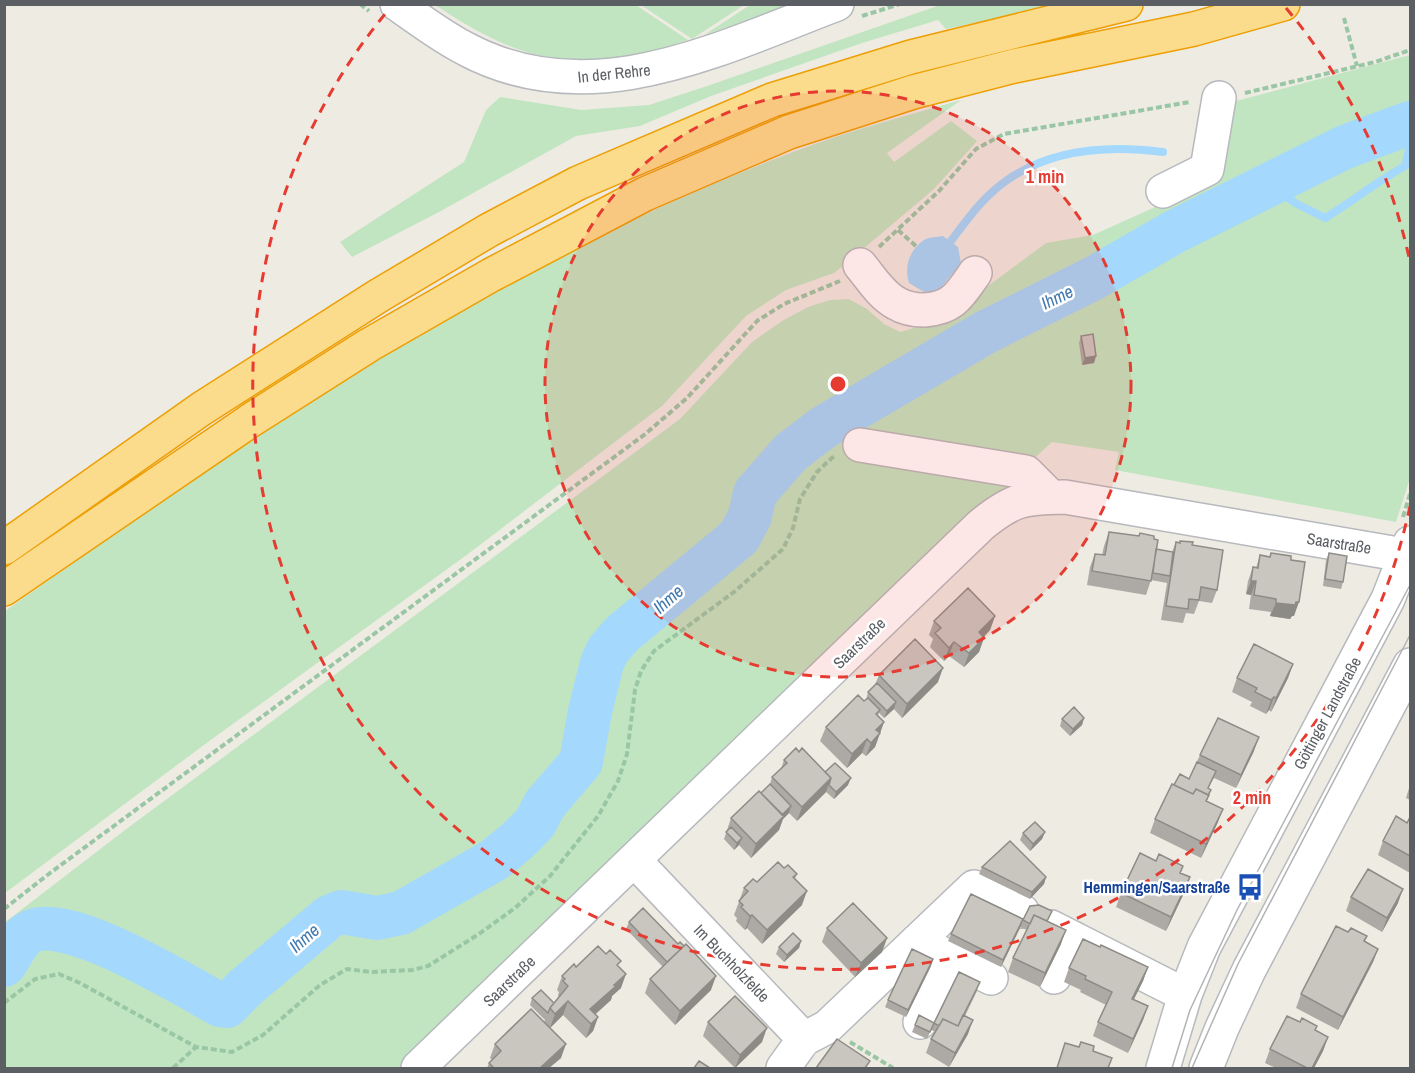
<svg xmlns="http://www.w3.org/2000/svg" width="1415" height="1073" font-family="'Archivo Narrow',sans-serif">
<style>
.green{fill:#c1e5c0}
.water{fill:#a4d8fd}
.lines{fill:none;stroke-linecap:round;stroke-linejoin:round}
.stream{stroke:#a4d8fd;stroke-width:8}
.river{stroke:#a4d8fd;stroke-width:44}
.minor-casing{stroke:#b6b9bd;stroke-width:36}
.highway-casing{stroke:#ed9f04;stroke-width:36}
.path{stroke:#99c6a5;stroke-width:4;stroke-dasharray:6 3;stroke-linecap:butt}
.minor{stroke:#fff;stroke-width:33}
.highway{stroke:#fbdc8d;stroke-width:33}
.tram{stroke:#b2b3b4;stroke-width:1.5}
.wall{fill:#adaaa5}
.shaded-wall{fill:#8d8b86}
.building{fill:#c9c6c0;stroke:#8d8b86;stroke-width:1.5}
.ring{fill:none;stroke:#e63b31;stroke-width:3;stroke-dasharray:10 8}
.labels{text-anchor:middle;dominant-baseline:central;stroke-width:5;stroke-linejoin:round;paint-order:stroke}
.street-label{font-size:16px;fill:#5b5f64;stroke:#fff}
.transit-label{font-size:16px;font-weight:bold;fill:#164399;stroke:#fff;text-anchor:end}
.water-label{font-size:18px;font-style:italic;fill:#4179af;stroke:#fff}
.centre{fill:#e63b31;stroke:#fff;stroke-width:3}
.ring-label{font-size:18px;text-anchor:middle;font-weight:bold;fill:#e63b31;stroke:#fff;stroke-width:5;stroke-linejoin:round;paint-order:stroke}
</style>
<rect width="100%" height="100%" fill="#eeebe3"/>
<path class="green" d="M435,5H636L688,40C668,46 647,54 626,57C544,68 501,48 435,5Z
M641,5H744L692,39Z
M750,5H793L704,35Z
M940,5H1058L946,29L938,20L862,43L711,96L640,126L576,136L439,212L352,257L340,242L464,162L486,110L500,97L581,110L649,105L707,86Z
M1410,55V117L1399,119L1343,142L1172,226L1092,273L983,327L903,375L908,384L989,337L1094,287L1182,238L1287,184L1348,153L1410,131V478L1396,522L1115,470L1119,452L1052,442L1028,464L1012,491L404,1068H5L4,923L125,830L680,419L752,342L782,321L808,307L830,300L849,299L867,309L884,324L900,332L942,320L1046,243L1093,235L1193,190L1236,101Z
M961,100L887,153L894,162L951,121L977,141L934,189L843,266L834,273L786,290L746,316L662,406L468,554L212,739L5,893V611C87,553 170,496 253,440C308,404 362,367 419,334C538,263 664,201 793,152C848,131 905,116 961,100Z"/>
<path class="water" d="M943,236L958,247L961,263L939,290L924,292L909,283C904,267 909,250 924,240C929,237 937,237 943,236Z"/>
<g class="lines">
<path class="stream" d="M1270,184L1295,203L1325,218C1353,201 1376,182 1405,166L1410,145
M951,241C963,225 975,208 989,195C1036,150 1102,144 1163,152"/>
<path class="river" d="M4,965C12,954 18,938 30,932C65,912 186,986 220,1005L227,1006L247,986L329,917L341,912L377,918L401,913L494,860L518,840L535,823L545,804L581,762L590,711L602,663L608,650L622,634L739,537L750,516L755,493L791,452L824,427L986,332L1094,278L1174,232L1345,147L1410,123"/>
<defs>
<path id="minor" d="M397,4C420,20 442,37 466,49C590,115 718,49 837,4
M1163,191L1207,169L1219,98
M860,265C871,278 881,295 896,303C904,308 915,310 924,310C953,308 959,296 975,273
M860,445L1026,472L1051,497
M634,860L804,1039L783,1068
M1051,927L1185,995
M917,941L991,978
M1054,977L1073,938
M920,1022L952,958
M804,1039L827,1027L974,887L1022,911
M418,1068L981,525C1014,498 1024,498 1065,497L1410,556
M1163,1068L1185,995L1204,947L1388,599L1410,543
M1206,1068L1222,1028L1249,970L1410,665"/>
<path id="highway" d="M4,548L201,409L378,296L489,230L578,183L772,100L911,57L1126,4
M4,589L251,420L369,345L491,275L645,194L789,132L913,92L1014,66L1194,29L1283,4"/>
</defs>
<use href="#minor" class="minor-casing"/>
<use href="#highway" class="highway-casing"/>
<path class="path" d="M360,4L369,11
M862,16L900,4
M1344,18L1357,66
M1245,93L1375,62L1410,50
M898,230L917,247
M879,247L939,191L976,149L1004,134L1190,102
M1403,517L1410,494
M4,909L50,873L644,435L687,398L757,321L784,304L840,281
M4,1003L35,979L59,974L80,983L196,1047L232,1052L263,1035L320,985L347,969L371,972L412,970L428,966L479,934L515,908L550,876L598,816L618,781L627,754L635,690L641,671L654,651L734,592L783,549L793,528L800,499L817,472L834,456
M850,1042L893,1068
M173,1068L196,1047"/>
<use href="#minor" class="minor"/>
<use href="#highway" class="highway"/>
<path class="tram" d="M1172,1068L1190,1010L1237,910L1410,585
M1192,1068L1238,964L1410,635"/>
</g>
<path class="wall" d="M1081,336L1096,356L1094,363L1082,365L1079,343Z
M1109,532L1138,536L1140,533L1154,539L1156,549L1172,552L1176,542L1192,545L1217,590L1212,603L1199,601L1194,614L1186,613L1183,623L1161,620L1167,583L1151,580L1146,595L1087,585L1090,567L1095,554L1102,555L1104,546Z
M1271,553L1291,560L1294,616H1292L1290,619L1270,616L1271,612L1249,609L1251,595L1246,594L1248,581L1253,567L1256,568L1260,555L1270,557Z
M1329,553L1343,582L1341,589L1323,586L1326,560Z
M995,616L990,630L984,637L979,652L964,667L949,656L944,661L930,647L933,639L929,635L934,621Z
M1293,664L1288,678L1271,712L1269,710L1266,714L1250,706L1252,702L1232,692L1237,678Z
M879,675L938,682L902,718L894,709L884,718L879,713L878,715L884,722L875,747L866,756L862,753L847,768L820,741L826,727L866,700L868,692L875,685Z
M1084,718L1082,725L1070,736L1060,726L1062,719Z
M1254,751L1236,788L1214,778L1208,788L1211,790L1207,801L1218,822L1201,858L1150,833L1155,819L1174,785L1189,779L1200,755Z
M799,752L825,772L848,785L834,799L826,792L797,821L789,813L783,819L779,830L751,858L739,845L734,850L724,839L731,818L761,793L770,784L772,777L781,769L784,760Z
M1410,785V800L1406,798Z
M1410,817V873L1378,855L1383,841L1407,823Z
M1045,832L1042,839L1030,851L1020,840L1023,833Z
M1156,861L1183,866L1180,873L1185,891L1166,931L1116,907L1121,893Z
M982,867L1046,877L1044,884L1030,899L979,874Z
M784,868L797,874L795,879L802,905L762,944L747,928L745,930L736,921L737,918L734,915L744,888L757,882Z
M1351,897L1398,903L1382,932L1346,911Z
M1023,919L1048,921L1061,944L1040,987L1008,972L1013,958L1027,930L1020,927L1001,967L948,941L951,934Z
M629,922L711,990L675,1025L645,993L650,979L663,967L626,929Z
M827,928L887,938L882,952L855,977L822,942Z
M1348,932L1367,936L1365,941L1378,949L1373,962L1338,1030L1296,1008L1301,994Z
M801,941L799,948L784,962L776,954L779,947Z
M1100,947L1148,967L1143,981L1134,999L1148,1006L1143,1020L1128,1053L1093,1036L1098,1022L1106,1005L1080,992L1081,990L1064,982L1069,968Z
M931,966L906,1017L885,1007L888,1000Z
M576,967H619L621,988L612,996L611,1000L595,1014L598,1017L593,1031L586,1038L563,1015L550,1028L544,1022L545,1020L530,1005L532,998L554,1003L559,997L558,995L559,992L557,990L562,976Z
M978,989L965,1016L968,1034L949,1067L926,1053L931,1039L936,1032L931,1030L927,1039L912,1032L915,1025L934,1023Z
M708,1022L762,1042L735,1068L703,1036Z
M1300,1022L1317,1026L1315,1031L1328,1037L1323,1051L1314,1068H1276L1265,1063L1270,1049Z
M495,1044L561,1058L549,1068H487L489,1063L492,1060L490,1058Z"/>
<path class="shaded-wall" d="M1096,356L1094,363L1082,365L1085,358Z
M1251,581H1256L1251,595L1246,594Z
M1296,602H1299L1294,616H1292L1290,619L1270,616L1276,603Z
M995,616L990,630L974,646L979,632Z
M984,638L979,652L964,667L969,653Z
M954,642L949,656L944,661L949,648Z
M1293,664L1288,678L1271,712L1276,698Z
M943,668L938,682L902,718L907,704Z
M1274,697L1269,710L1266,714L1271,700Z
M896,702L894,709L884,718L887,711Z
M1084,718L1082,725L1070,736L1073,729Z
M884,722L875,747L866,756L876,730Z
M1259,737L1254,751L1236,788L1241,775Z
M867,739L862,753L847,768L852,754Z
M831,778L826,792L797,821L802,807Z
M851,778L848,785L834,799L836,792Z
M791,806L789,813L783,819L779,830L751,858L756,844L778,819Z
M1223,809L1218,822L1201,858L1206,844Z
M1045,832L1042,839L1030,851L1033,844Z
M742,838L739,845L734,850L737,843Z
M1046,877L1044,884L1030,899L1032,892Z
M1190,877L1185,891L1166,931L1171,917Z
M1403,889L1398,903L1382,932L1387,918Z
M807,891L802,905L762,944L767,930Z
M752,915L747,928L745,930L750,916Z
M1023,919L1021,926L1001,967L1003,960Z
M1066,930L1061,944L1040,987L1045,973Z
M887,938L882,952L855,977L861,963Z
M801,941L799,948L784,962L787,955Z
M1378,949L1373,962L1338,1030L1343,1017Z
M933,959L931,966L906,1017L908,1010Z
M1148,967L1143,981L1127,1013L1132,999Z
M626,974L621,988L612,996L611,1000L588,1021L590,1009Z
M716,976L711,990L675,1025L680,1011Z
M568,1001L563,1015L550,1028L555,1014Z
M1148,1006L1143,1020L1128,1053L1133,1039Z
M598,1017L593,1031L586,1038L591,1024Z
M973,1020L968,1034L949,1067L955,1053Z
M767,1028L762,1042L735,1068L740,1055Z
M1328,1037L1323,1051L1314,1068H1312Z
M566,1044L561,1058L549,1068H540Z"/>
<path class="building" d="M1093,334L1096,356L1085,358L1081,336Z
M1109,532L1139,536L1140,533L1154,536V539L1158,540L1151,581L1092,571L1095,554L1105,555Z
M1180,541L1193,542L1192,545L1223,550L1217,590L1201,587L1199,600L1189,599L1188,609L1166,606L1176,542L1180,543Z
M1156,549L1173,552L1170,576L1153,573Z
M1271,553L1291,556V560L1305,562L1299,602H1296L1295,605L1276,603V599L1254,595L1256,581H1251L1253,567L1258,568L1260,555L1270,557Z
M1329,553L1347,556L1343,582L1325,579Z
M968,588L995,616L979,632L984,638L969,653L954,642L949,648L935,633L941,628L934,621Z
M915,639L943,668L907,704L879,675Z
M1254,644L1293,664L1276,698L1274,697L1271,700L1255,692L1257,688L1237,678Z
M877,683L896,702L887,711L868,692Z
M858,695L864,701L868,698L880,710L876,714L884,722L876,730L880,733L871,743L867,739L852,754L826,727Z
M1074,707L1084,718L1073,729L1062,719Z
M1218,718L1259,737L1241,775L1200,755Z
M796,748L799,752L802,748L831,778L802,807L772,777L787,763L784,760Z
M1197,762L1216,771L1208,788L1211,790L1208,795L1196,789L1193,794L1174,785L1180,774L1189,779Z
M835,763L851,778L836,792L829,785L831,778L825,772Z
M770,784L791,806L782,815L761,793Z
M1172,784L1193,794L1196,789L1209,795L1206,801L1223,809L1206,844L1155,819Z
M759,791L784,816L756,844L731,818Z
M1396,816L1407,823L1410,817V856L1383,841Z
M1035,822L1045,832L1033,844L1023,833Z
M731,827L742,838L737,843L726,832Z
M1010,841L1046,877L1032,892L982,867Z
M1140,853L1156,861L1159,854L1183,866L1180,873L1190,877L1171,917L1121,893Z
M778,862L784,868L788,865L797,874L793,877L807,891L767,930L752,915L750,916L741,907L743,905L739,901L748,891L744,888L753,879L757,882Z
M1368,869L1403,889L1387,918L1351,897Z
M971,894L1023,919L1003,960L951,934Z
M853,903L887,938L861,963L827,928Z
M1039,905L1052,911L1047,921L1034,915L1030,924L1023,920L1030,906Z
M643,908L678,944L680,942L684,946L667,962L629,922Z
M1034,915L1066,930L1045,973L1013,958Z
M1336,926L1348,932L1351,928L1367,936L1364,941L1378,949L1343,1017L1301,994Z
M793,933L801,941L787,955L779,947Z
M1083,939L1100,947L1101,945L1148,967L1132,999L1148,1006L1133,1039L1098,1022L1112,992L1085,979L1086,976L1069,968Z
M686,944L716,976L680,1011L650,979Z
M598,946L606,954L610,950L621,961L617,965L626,974L614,985L616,986L590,1009L598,1017L591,1024L568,1001L555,1014L550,1008L568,986L563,981L565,979L562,976L574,964L576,967Z
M912,949L933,959L908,1010L888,1000Z
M959,972L980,982L958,1026L943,1019L939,1026L934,1023L930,1032L915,1025L919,1015L934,1023Z
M541,990L554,1003L550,1008L548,1013L532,998Z
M735,996L767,1028L740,1055L708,1022Z
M531,1009L566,1044L540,1068H494L489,1063L501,1051L495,1044Z
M963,1015L973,1020L955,1053L931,1039L943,1019L958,1026Z
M1287,1016L1300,1022L1302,1018L1317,1026L1315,1030L1328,1037L1312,1068H1307L1270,1049Z
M837,1039L870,1061L865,1068H816Z
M1081,1042L1094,1046L1093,1051L1112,1058L1108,1068H1057L1065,1043L1079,1047Z
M699,1061L710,1068H694Z"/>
<circle cx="838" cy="384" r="293" fill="#e63b31" fill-opacity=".12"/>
<g class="ring">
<circle cx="838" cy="384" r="293"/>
<path d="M1410 506A585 585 0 1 1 390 8M1286 8A585 585 0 0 1 1410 262"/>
</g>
<defs>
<symbol id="bus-bare" viewBox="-9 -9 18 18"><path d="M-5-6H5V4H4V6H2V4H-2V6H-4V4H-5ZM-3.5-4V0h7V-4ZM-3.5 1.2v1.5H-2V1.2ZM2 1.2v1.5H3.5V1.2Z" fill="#1a4fb4" stroke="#fff" stroke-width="2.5" paint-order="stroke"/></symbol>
</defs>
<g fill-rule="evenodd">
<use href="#bus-bare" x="1231" y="868" width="38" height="38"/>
</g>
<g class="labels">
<g class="street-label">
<text transform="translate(614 73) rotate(-6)">In der Rehre</text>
<text transform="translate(1339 543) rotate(9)">Saarstraße</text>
<text transform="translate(859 643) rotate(-44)">Saarstraße</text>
<text transform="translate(1327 713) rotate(-62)">Göttinger Landstraße</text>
<text transform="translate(732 963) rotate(46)">Im Buchholzfelde</text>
<text transform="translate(509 981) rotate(-44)">Saarstraße</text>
</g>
<g class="transit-label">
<text x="1230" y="887">Hemmingen/Saarstraße</text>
</g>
<g class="water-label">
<text transform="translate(1057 297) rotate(-26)">Ihme</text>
<text transform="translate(668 599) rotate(-41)">Ihme</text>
<text transform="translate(304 938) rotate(-41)">Ihme</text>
</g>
</g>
<circle cx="838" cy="384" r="9" class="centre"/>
<g class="ring-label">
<text x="1045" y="183">1 min</text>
<text x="1252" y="804">2 min</text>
</g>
<rect width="1415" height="1073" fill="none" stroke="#5b5f64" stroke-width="12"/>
</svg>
